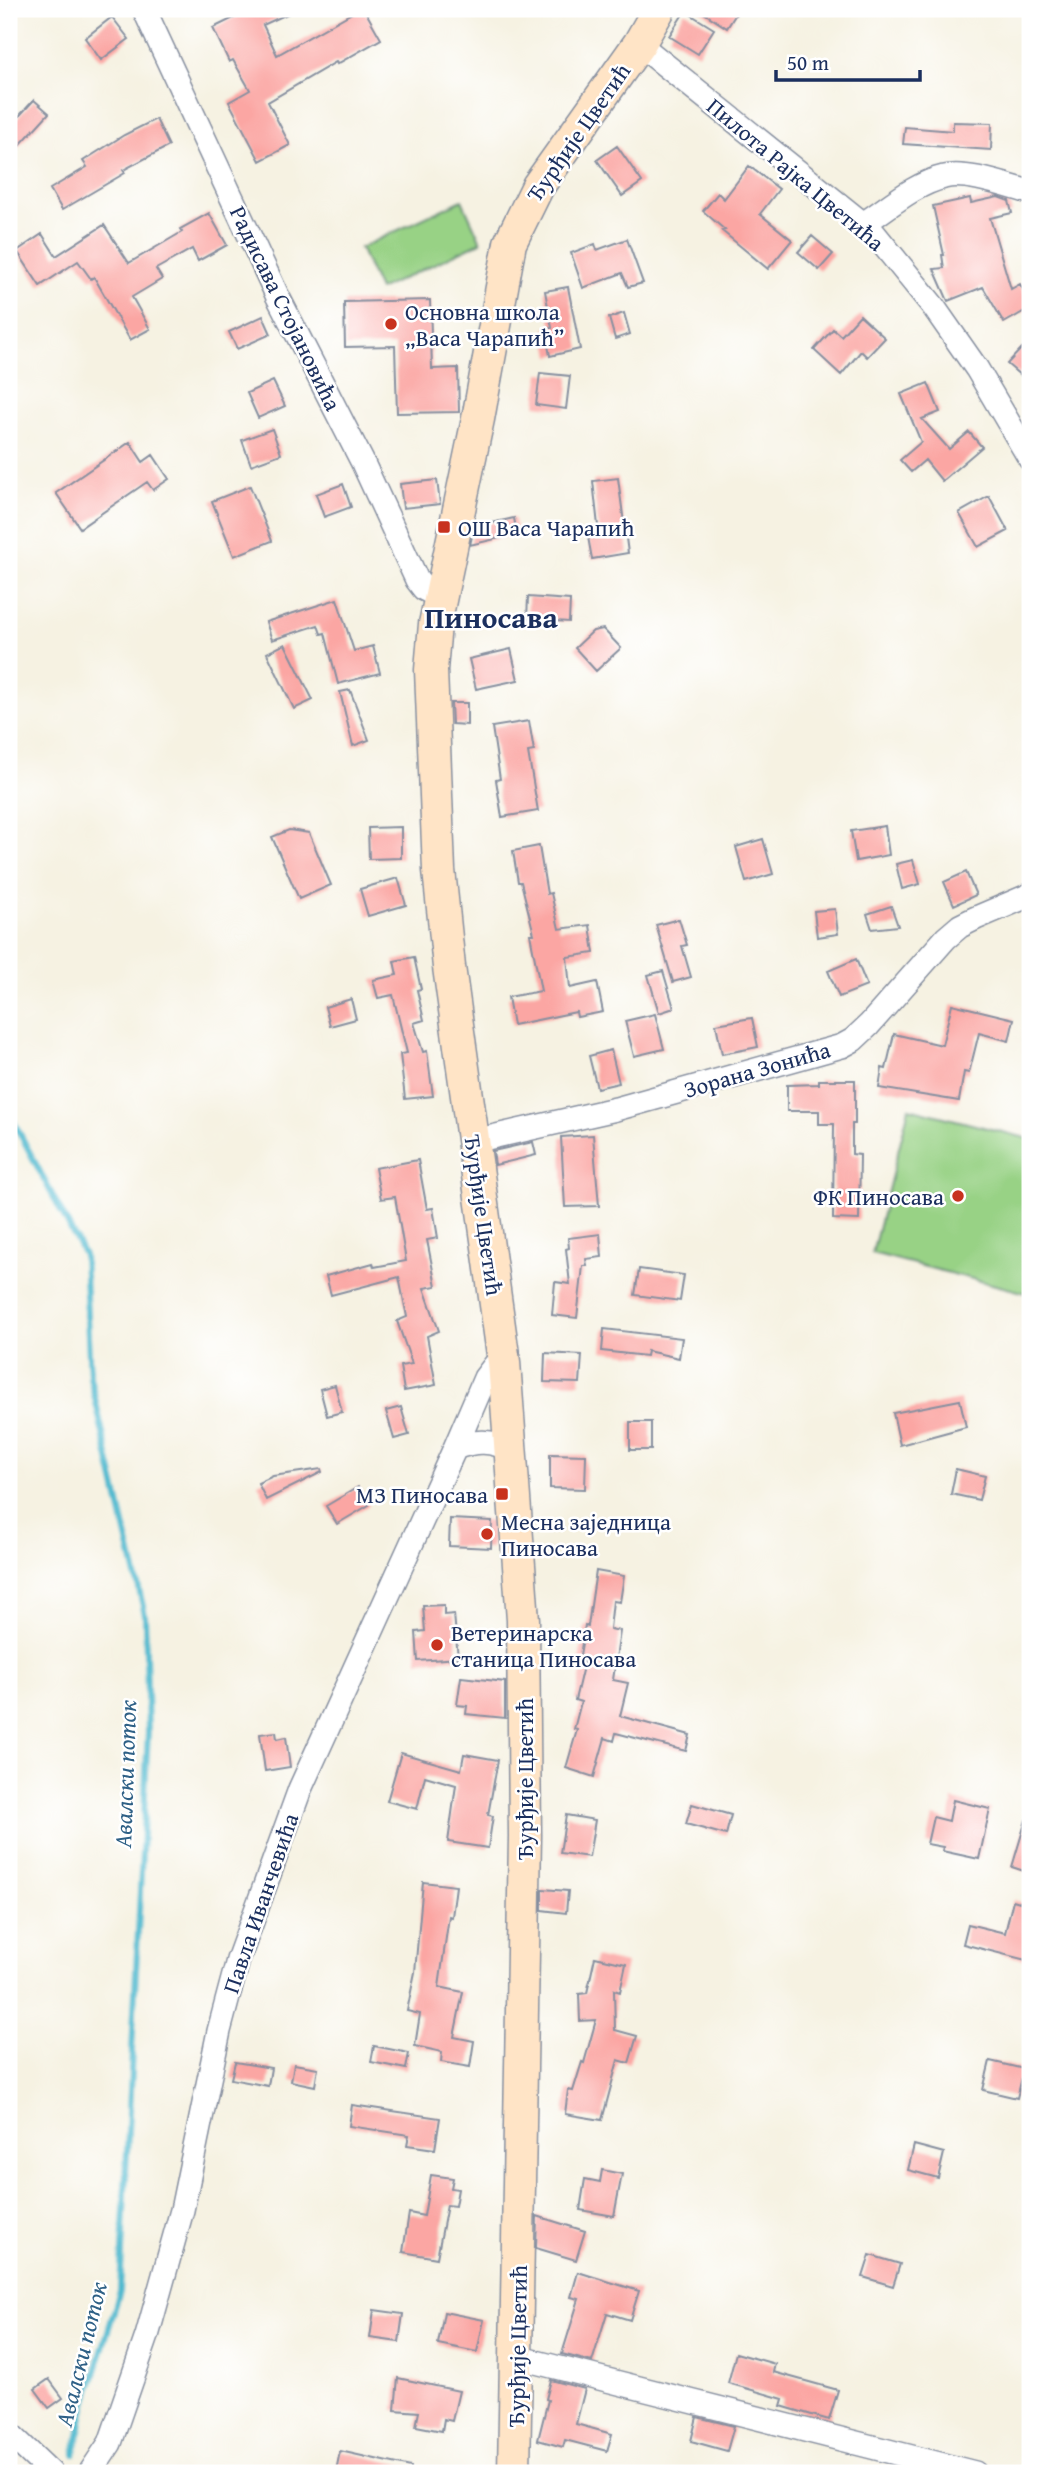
<svg xmlns="http://www.w3.org/2000/svg" width="1039" height="2482" font-family="'Gentium Book Plus',serif">
<style>
.green{fill:#98d285;stroke:#5a8072;stroke-width:2}
.lines{fill:none;stroke-linecap:round;stroke-linejoin:round}
.stream{stroke:#51bacf;stroke-width:6}
.building{fill:#fba6a3}
.street-casing{stroke:#8890a0;stroke-width:26}
.secondary-casing{stroke:#8890a0;stroke-width:35}
.street{stroke:#fff;stroke-width:23}
.secondary{stroke:#ffe4c6;stroke-width:32}
.poi-dot{fill:#c8321e;stroke:#fff;stroke-width:2.5}
.labels{text-anchor:middle;dominant-baseline:central;stroke-width:5;stroke-linejoin:round;paint-order:stroke}
.street-label{font-size:23px;fill:#1b2f5e;stroke:#fff}
.poi-label{font-size:23px;fill:#1b2f5e;stroke:#fff;text-anchor:start}
.water-label{font-size:24px;font-style:italic;fill:#2e6086;stroke:#fff}
.district-label{font-size:30px;font-weight:bold;fill:#1b2f5e;stroke:#fff}
</style>
<rect width="100%" height="100%" fill="#fff"/>
<filter id="ink" filterUnits="userSpaceOnUse"><feTurbulence type="fractalNoise" baseFrequency=".0143" numOctaves="2"/><feDisplacementMap in="SourceGraphic" scale="14" xChannelSelector="R" yChannelSelector="G"/><feConvolveMatrix kernelMatrix="1 2 1 2 8 2 1 2 1" color-interpolation-filters="sRGB"/></filter>
<filter id="wash" filterUnits="userSpaceOnUse"><feTurbulence type="fractalNoise" baseFrequency=".00686" numOctaves="4" result="noise"/><feDisplacementMap in="SourceGraphic" scale="28" xChannelSelector="R" yChannelSelector="G"/><feGaussianBlur stdDeviation="1.57" result="paint"/><feColorMatrix in="noise" values="0 0 0 0 0 0 0 0 0 0 0 0 0 0 0 0 0 1.4 0 .05"/><feComposite in="paint" operator="in"/></filter>
<g filter="url(#wash)">
<rect width="100%" height="100%" fill="#f6f2e2"/>
<path class="green" d="M462,200L481,242L379,290L360,248Z
M909,1108L1030,1139V1294L872,1253Z"/>
<g class="lines">
<path class="stream" d="M9,1113L84,1255L90,1377L145,1615L148,1732L120,2291L85,2407L75,2454"/>
</g>
<g id="blocks">
<path class="building" d="M252,9H298L263,25L277,55L359,9H364L381,39L337,64L336,62L268,102L290,145L260,161L229,102L250,90L233,60L229,62L213,28Z
M698,9H739L727,28Z
M685,11L714,29L698,54L669,36Z
M112,17L129,39L101,60L85,38Z
M34,100L49,113L9,157V127Z
M156,119L169,146L123,170L125,173L62,210L50,189L87,167L83,161L124,135Z
M953,122L992,123L991,150L903,144L905,127L953,131Z
M617,146L642,182L622,196L597,160Z
M749,166L779,189L760,214L792,240L768,269L722,231L725,230L703,211L718,193L724,199Z
M998,197L1009,201L1012,213L990,218L1011,289L1020,284L1030,302V308L1004,323L983,287L948,301L934,269L944,268L942,255H944L933,206L970,198L971,203Z
M209,213L227,245L198,261L192,249L156,269L162,279L132,297L150,329L130,340L94,277L91,279L78,261L40,286L17,251L42,234L56,256L104,225L129,263L182,232L180,229Z
M812,236L833,254L819,270L798,252Z
M627,239L643,283L628,287L622,273L583,288L571,253L595,244L597,250Z
M568,287L580,349L550,356L545,329L552,328L545,291Z
M430,300L432,369L458,368L459,412L397,413L395,346L345,347L344,302Z
M624,313L630,334L615,339L609,318Z
M860,315L885,338L867,357L861,351L841,375L814,350L833,329L841,336Z
M263,316L271,334L237,349L229,332Z
M1022,348L1030,356V364L1020,375L1007,364Z
M540,373L570,376L566,409L536,405Z
M273,381L285,406L258,418L247,393Z
M928,383L940,412L922,419L949,449L969,432L982,447L942,481L925,460L911,472L900,460L921,442L901,394Z
M272,429L281,454L251,465L242,440Z
M130,442L143,462L153,455L169,479L153,490L147,482L80,528L56,493Z
M618,478L628,553L592,559L588,537L599,535L593,481Z
M437,480L440,504L403,508L400,484Z
M343,484L351,507L324,517L316,494Z
M250,486L272,541L234,556L212,501Z
M989,496L1008,531L978,547L959,513Z
M514,518L517,534L470,545L474,527Z
M528,597L570,600L569,622L527,619Z
M337,599L354,651L373,646L380,673L338,684L325,633L321,634L318,625L272,640L266,622Z
M603,629L621,648L596,671L575,648L593,631Z
M285,644L313,700L294,709L267,653Z
M511,649L518,680L476,689L469,659Z
M350,690L369,740L353,746L340,692Z
M451,703H467V725L452,724Z
M529,721L534,751L528,752L538,811L502,817L496,780L500,779L492,727Z
M885,826L889,855L856,861L851,831Z
M401,827V858L369,859L368,828Z
M289,830L309,833L331,885L299,899L272,837Z
M763,839L773,874L746,882L736,847Z
M539,846L547,894L551,893L559,929L590,925L594,953L567,957L570,988L597,982L603,1012L577,1017L576,1012L513,1025L508,997L541,991L530,934H534L521,882H518L513,851Z
M913,860L920,884L902,889L896,864Z
M966,872L976,895L954,905L944,882Z
M398,878L406,905L368,916L360,889Z
M891,906L898,926L872,929L867,914Z
M835,909L838,934L817,937L814,911Z
M679,919L687,945L682,946L691,977L673,982L656,925Z
M414,957L421,989L417,990L424,1020L414,1023L423,1052L427,1051L433,1096L405,1099L400,1054L407,1053L393,995L378,998L373,980L397,975L394,961Z
M856,959L867,986L839,997L828,971Z
M663,971L674,1008L659,1013L648,975Z
M351,999L356,1019L330,1026L325,1007Z
M952,1004L1014,1019L1009,1041L979,1033L969,1073L964,1072L959,1101L879,1088L882,1068L886,1069L894,1034L942,1045Z
M655,1014L664,1049L634,1056L625,1021Z
M752,1018L758,1047L722,1054L716,1024Z
M611,1050L619,1083L597,1088L589,1056Z
M819,1080H855V1124H852V1154L860,1155L859,1220L833,1219L834,1124H819V1111H787V1085L819,1084Z
M593,1135L599,1206L565,1207L561,1137Z
M533,1142L536,1155L495,1165L493,1151Z
M418,1160L427,1209L433,1208L438,1238L427,1240L436,1286L424,1288L439,1331L427,1336L436,1385L404,1391L400,1366L412,1364L397,1321L407,1317L399,1277L331,1295L326,1276L373,1263L374,1267L406,1261L395,1197L381,1199L375,1168Z
M600,1234L602,1257L586,1259L587,1266H583L577,1318L552,1315L555,1282L570,1284L566,1249L569,1248L568,1238Z
M639,1269L684,1275L680,1301L635,1295Z
M604,1329L682,1338L679,1358L647,1351L646,1356L602,1351Z
M545,1353L582,1355L580,1383L544,1382Z
M335,1385L342,1412L327,1416L320,1389Z
M960,1400L966,1427L900,1445L893,1413Z
M401,1407L409,1435L394,1439L386,1411Z
M630,1422H651V1450H630Z
M550,1454L586,1455L585,1489L550,1488Z
M321,1469L322,1472L266,1500L258,1483L273,1476Z
M956,1469L985,1476L979,1500L951,1494Z
M358,1487L369,1505L337,1524L326,1506Z
M450,1519L492,1521L491,1548L449,1546Z
M596,1571L624,1576L620,1602L613,1601L610,1629L620,1631L613,1680L628,1683L620,1716L690,1735L686,1751L616,1733L614,1741L605,1738L594,1777L566,1768L577,1730L574,1729L581,1702L575,1700L584,1662L579,1661L585,1625L588,1626Z
M444,1605V1615L454,1614L458,1658L418,1661L416,1632L425,1631L423,1606Z
M461,1677L505,1682V1718L466,1714L467,1706L457,1705Z
M276,1732L277,1739L286,1737L290,1767L265,1771L260,1734Z
M401,1753L461,1770L464,1754L498,1760L488,1815L493,1816L488,1848L448,1842L456,1785L425,1776L417,1809L387,1801Z
M953,1800L990,1809L979,1859L942,1851L943,1847L927,1844L933,1817L949,1821Z
M692,1804L731,1815L726,1835L686,1824Z
M566,1815L595,1820L589,1857L560,1853Z
M1026,1820L1030,1821V1873L1012,1867Z
M423,1882L456,1886L452,1917L449,1916L439,1987L463,1992L454,2037L474,2041L470,2067L441,2062L442,2052L415,2046L420,2014L407,2011L415,1972Z
M542,1889L568,1891L566,1913L542,1910Z
M1013,1900L1030,1905V1961L963,1944L968,1924L1005,1933Z
M595,1957L626,1964L620,1992L614,1990L615,2030L637,2036L629,2063L618,2060L602,2120L565,2114L568,2090L573,2091L582,2062L584,2063L596,2020L580,2021L579,1994L587,1993Z
M374,2046L409,2053L406,2069L371,2062Z
M990,2061L1024,2069L1017,2098L983,2090Z
M235,2062L271,2068L268,2086L231,2079Z
M294,2064L318,2068L315,2086L291,2081Z
M352,2105L440,2118L435,2149L407,2145L409,2135L349,2126Z
M914,2145L944,2153L938,2178L908,2170Z
M602,2170L622,2174L614,2216L580,2210L585,2179L600,2182Z
M431,2175L453,2178L451,2188L458,2189L455,2206L447,2205L437,2258L403,2252L409,2213L424,2216Z
M537,2216L585,2231L576,2260L536,2248Z
M870,2255L900,2264L893,2286L863,2277Z
M578,2272L639,2291L630,2320L607,2313L592,2362L562,2354L579,2299L571,2297Z
M374,2310L403,2314L399,2342L370,2338Z
M444,2312L484,2320L477,2352L438,2344Z
M736,2353L775,2364L773,2372L838,2390L829,2420L781,2406L783,2399L728,2383Z
M398,2378L459,2391L452,2421L444,2419L442,2431L416,2426L419,2412L395,2410Z
M49,2379L63,2398L49,2408L35,2389Z
M551,2380L585,2389L576,2424L612,2434L607,2451L565,2440L563,2447L538,2440L548,2400L546,2399Z
M697,2417L734,2426L727,2451L691,2441Z
M340,2451L411,2467V2473L336,2471Z"/>
</g>
</g>
<g filter="url(#ink)">
<use href="#blocks" fill-opacity="0" stroke="#8890a0" stroke-width="2"/>
<g class="lines">
<defs>
<path id="street" d="M144,9L277,295L362,461L417,580L424,589L440,597
M639,44L873,232L933,306L977,369L1030,459
M863,224C888,208 914,184 944,177C966,171 1007,186 1030,192
M474,1141L616,1109L842,1046L853,1040L869,1025L946,938L960,926L976,918L1030,895
M455,1448C476,1440 491,1440 511,1450
M516,2357L975,2473
M9,2433L51,2473
M90,2473L110,2443L147,2336L182,2210L219,2031L238,1960L300,1789L455,1448L485,1378L495,1365L504,1362"/>
<path id="secondary" d="M514,2473L525,1836L523,1620L504,1362L449,967L439,870L431,670L435,624L478,419L510,243L538,186L639,44L659,9"/>
</defs>
<use href="#street" class="street-casing"/>
<use href="#secondary" class="secondary-casing"/>
<use href="#street" class="street"/>
<use href="#secondary" class="secondary"/>
</g>
</g>
<g class="poi-dot">
<circle cx="391" cy="324" r="7"/>
<rect x="437" y="520" width="14" height="14" rx="3.5"/>
<circle cx="958" cy="1196" r="7"/>
<rect x="495" y="1487" width="14" height="14" rx="3.5"/>
<circle cx="487" cy="1534" r="7"/>
<circle cx="437" cy="1645" r="7"/>
</g>
<g class="labels">
<g class="street-label">
<text transform="translate(578 132) rotate(-55)">Ђурђије Цветић</text>
<text transform="translate(796 174) rotate(40)">Пилота Рајка Цветића</text>
<text transform="translate(286 308) rotate(64)">Радисава Стојановића</text>
<text transform="translate(757 1069) rotate(-16)">Зорана Зонића</text>
<text transform="translate(484 1215) rotate(82)">Ђурђије Цветић</text>
<text transform="translate(524 1779) rotate(-90)">Ђурђије Цветић</text>
<text transform="translate(260 1903) rotate(-71)">Павла Иванчевића</text>
<text transform="translate(517 2346) rotate(-89)">Ђурђије Цветић</text>
</g>
<g class="poi-label">
<text x="405" y="311">Основна школа<tspan x="405" dy="26">„Васа Чарапић”</tspan></text>
<text x="458" y="527">ОШ Васа Чарапић</text>
<text x="944" y="1196" text-anchor="end">ФК Пиносава</text>
<text x="488" y="1494" text-anchor="end">МЗ Пиносава</text>
<text x="501" y="1521">Месна заједница<tspan x="501" dy="26">Пиносава</tspan></text>
<text x="451" y="1632">Ветеринарска<tspan x="451" dy="26">станица Пиносава</tspan></text>
</g>
<g class="water-label">
<text transform="translate(125 1774) rotate(-88)">Авалски поток</text>
<text transform="translate(81 2354) rotate(-76)">Авалски поток</text>
</g>
<g class="district-label">
<text x="491" y="617">Пиносава</text>
</g>
</g>
<rect width="1039" height="2482" fill="none" stroke="#fff" stroke-width="35"/>
<path d="M776 70v10h144v-10" fill="none" stroke="#1b2f5e" stroke-width="3.5"/>
<text x="787" y="70" font-size="21" fill="#1b2f5e" stroke="#ffffff" stroke-width="5" paint-order="stroke">50 m</text>
</svg>
